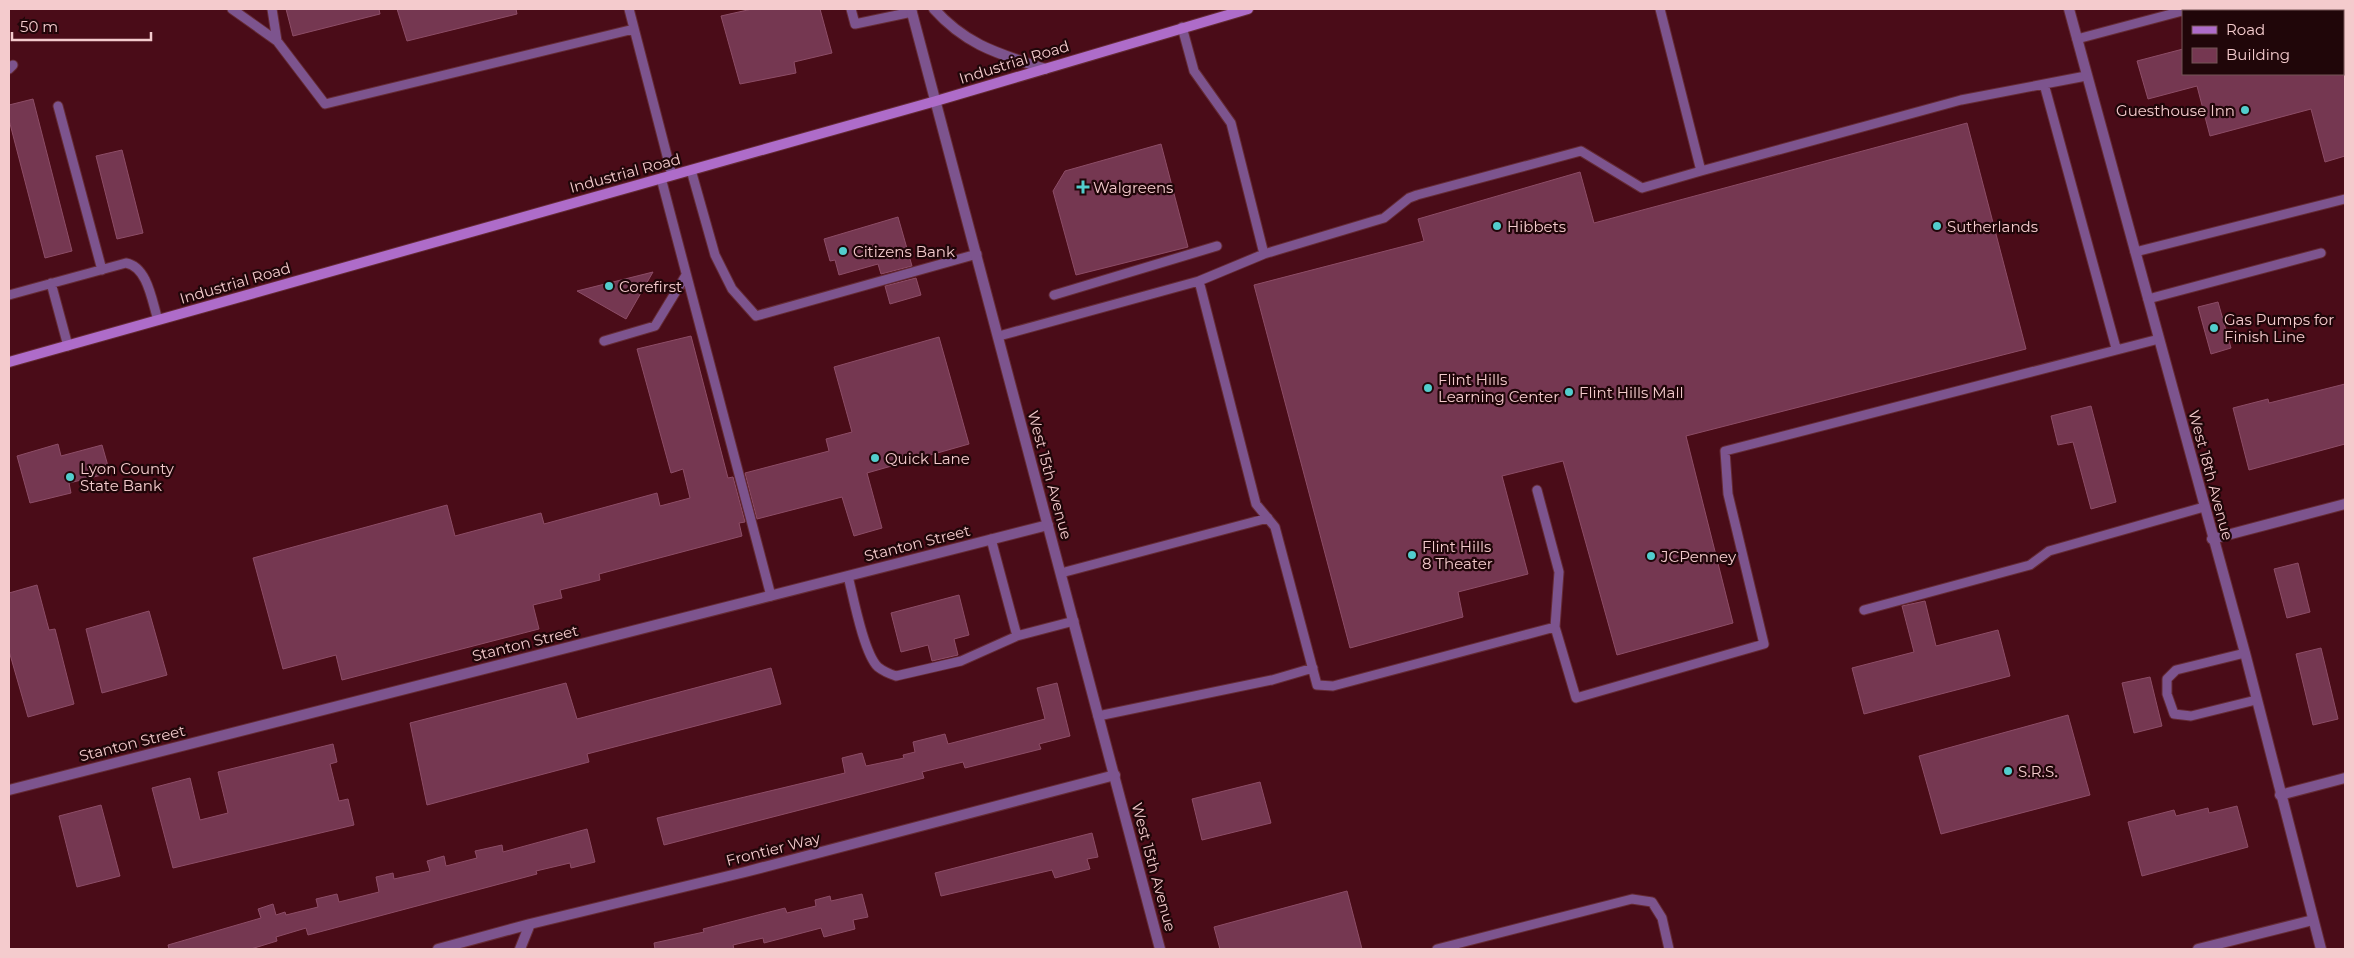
<svg xmlns="http://www.w3.org/2000/svg" width="2354" height="958" font-family="Montserrat,sans-serif">
<style>
.building{fill:#753751;stroke:#8d4d67}
.lines{fill:none;stroke-linecap:round;stroke-linejoin:round}
.service-casing{stroke:#652b35;stroke-width:11}
.minor-casing{stroke:#652b35;stroke-width:12}
.tertiary-casing{stroke:#652b35;stroke-width:12}
.secondary-casing{stroke:#652b35;stroke-width:12}
.service{stroke:#7d548e;stroke-width:9}
.minor{stroke:#7d548e;stroke-width:10}
.tertiary{stroke:#7d548e;stroke-width:10}
.secondary{stroke:#ae6cc9;stroke-width:10}
.poi-dot{fill:#52cdcd;stroke:#200609;stroke-width:2}
.labels{text-anchor:middle;dominant-baseline:central;stroke-width:4.5;stroke-linejoin:round;paint-order:stroke}
.street-label{font-size:15px;fill:#f4cbcd;stroke:#200609}
.poi-label{font-size:15px;fill:#f4cbcd;stroke:#200609;text-anchor:start}
</style>
<rect width="100%" height="100%" fill="#4a0c18"/>
<path class="building" d="M286,9H379L380,14L293,36Z
M397,9H516L517,14L407,41Z
M752,9H820L832,53L794,62L796,73L740,84L721,16Z
M2183,49V74H2345V156L2325,162L2311,109L2210,136L2197,86L2148,99L2137,61Z
M33,99L72,251L45,258L9,120V105Z
M1967,123L2026,349L1686,436L1733,623L1617,655L1563,461L1502,476L1528,574L1458,592L1463,617L1350,648L1254,285L1424,241L1418,219L1580,172L1594,223Z
M1161,144L1188,247L1076,275L1053,191L1065,171Z
M122,150L143,233L117,239L96,156Z
M898,217L912,266L881,274L878,264L839,275L835,260L830,261L824,239Z
M653,272L626,319L577,291Z
M916,278L921,295L890,304L885,286Z
M2218,302L2231,348L2211,354L2198,307Z
M691,336L728,478L733,477L745,522L739,523L742,536L599,574L600,580L560,590L562,598L533,605L539,629L342,680L336,655L283,669L253,558L447,505L455,536L541,513L544,524L657,493L660,506L690,498L683,469L671,473L637,349Z
M939,337L969,444L867,473L882,528L854,536L842,497L757,519L745,473L829,451L826,439L852,432L834,367Z
M2345,384V444L2249,470L2233,408L2268,399L2269,403Z
M2091,406L2116,502L2091,509L2073,442L2058,445L2051,416Z
M58,444L61,456L102,445L110,473L69,483L71,493L30,503L17,456Z
M2298,563L2310,612L2287,618L2274,569Z
M37,585L49,630L55,629L74,704L28,717L9,651V593Z
M959,595L969,635L954,639L958,655L932,661L928,645L901,652L891,613Z
M1925,601L1936,646L1998,630L2010,676L1864,714L1852,668L1914,652L1902,606Z
M149,611L167,675L102,693L86,629Z
M2321,648L2338,719L2313,725L2296,654Z
M771,668L781,704L587,754L589,762L427,805L410,723L566,683L577,719Z
M2150,677L2162,726L2134,733L2122,683Z
M1057,683L1070,736L1039,744L1041,749L965,768L963,762L922,772L924,778L664,845L657,818L845,773L842,758L862,753L866,766L904,758L903,755L915,752L913,742L945,734L948,744L1045,719L1037,688Z
M2068,715L2090,795L1941,834L1919,756Z
M333,744L337,762L330,764L339,801L348,799L354,825L173,868L152,788L190,778L200,820L228,813L218,772Z
M1260,782L1271,823L1202,840L1192,799Z
M101,805L120,876L77,887L59,816Z
M2237,806L2248,847L2142,876L2128,822L2174,810L2176,816L2208,808L2209,813Z
M587,829L595,862L571,868L570,863L536,871L537,874L308,935L306,928L276,937L277,941L251,949H169L168,945L261,918L258,909L273,904L276,915L285,912L286,915L318,907L316,899L337,894L339,902L379,892L376,877L393,873L394,879L430,871L427,861L444,856L446,866L477,858L475,851L502,845L503,852Z
M1092,833L1098,857L1087,859L1090,869L1055,878L1052,870L941,896L935,873Z
M1347,891L1362,949H1220L1214,927Z
M862,894L868,917L853,920L855,929L824,937L821,928L764,943L763,938L733,945L734,949H655L654,943L704,932L703,929L785,908L787,913L816,906L815,900L830,896L831,901Z"/>
<g class="lines">
<defs>
<path id="service" d="M232,9L277,41L272,9
M629,9L672,175
M851,9L855,24L912,12
M1660,9L1701,171L1961,100L2086,76
M2077,39L2190,9
M277,41L325,104L634,29
M9,69L13,65
M2044,84L2116,348
M58,106L102,270
M691,170L715,255L732,289L756,316L977,254
M661,178L771,596
M2135,252L2345,199
M1264,254L1384,218L1409,198L1417,195L1581,151L1642,188L1701,171
M1199,281L1256,504L1275,527L1317,685L1333,686L1555,627L1576,698L1764,644L1728,494L1725,451L2159,339
M51,283L68,346
M9,295L126,263C148,267 152,302 158,320
M1054,295L1217,246
M2148,299L2321,253
M999,336L1199,281L1264,254L1231,123L1194,71L1182,27
M604,341L655,326L686,275
M1537,490L1559,572L1555,627
M991,539L1017,636L1074,621
M1061,573L1268,518
M848,576C853,596 864,654 878,667C883,671 890,674 896,676L961,661L1017,636
M1864,610L2030,565L2049,551L2204,507
M2245,653L2176,670L2167,679V694L2174,714L2191,716L2256,700
M1098,716L1272,680L1313,668
M1437,949L1632,899L1652,902L1662,918L1669,949"/>
<path id="minor" d="M2212,539L2345,504
M9,790L1048,525
M2280,795L2345,778
M438,949L530,924L745,872L1115,775
M520,949L530,924
M2198,949L2313,920"/>
<path id="tertiary" d="M911,9L1160,949
M934,9C967,46 1000,54 1045,69
M2069,9L2245,653L2321,949"/>
<path id="secondary" d="M9,362L936,101L1248,9"/>
</defs>
<use href="#service" class="service-casing"/>
<use href="#minor" class="minor-casing"/>
<use href="#tertiary" class="tertiary-casing"/>
<use href="#secondary" class="secondary-casing"/>
<use href="#service" class="service"/>
<use href="#minor" class="minor"/>
<use href="#tertiary" class="tertiary"/>
<use href="#secondary" class="secondary"/>
</g>
<g class="poi-dot">
<circle cx="2245" cy="110" r="5"/>
<path d="M1080.5 179.5h5v5h5v5h-5v5h-5v-5h-5v-5h5z"/>
<circle cx="1497" cy="226" r="5"/>
<circle cx="1937" cy="226" r="5"/>
<circle cx="843" cy="251" r="5"/>
<circle cx="609" cy="286" r="5"/>
<circle cx="2214" cy="328" r="5"/>
<circle cx="1428" cy="388" r="5"/>
<circle cx="1569" cy="392" r="5"/>
<circle cx="875" cy="458" r="5"/>
<circle cx="70" cy="477" r="5"/>
<circle cx="1412" cy="555" r="5"/>
<circle cx="1651" cy="556" r="5"/>
<circle cx="2008" cy="771" r="5"/>
</g>
<g class="labels">
<g class="street-label">
<text transform="translate(1014 62) rotate(-17)">Industrial Road</text>
<text transform="translate(625 173) rotate(-15)">Industrial Road</text>
<text transform="translate(235 283) rotate(-16)">Industrial Road</text>
<text transform="translate(1050 475) rotate(75)">West 15th Avenue</text>
<text transform="translate(2211 475) rotate(75)">West 18th Avenue</text>
<text transform="translate(917 543) rotate(-14)">Stanton Street</text>
<text transform="translate(525 643) rotate(-14)">Stanton Street</text>
<text transform="translate(132 743) rotate(-14)">Stanton Street</text>
<text transform="translate(773 849) rotate(-14)">Frontier Way</text>
<text transform="translate(1154 867) rotate(75)">West 15th Avenue</text>
</g>
<g class="poi-label">
<text x="2235" y="110" text-anchor="end">Guesthouse Inn</text>
<text x="1093" y="187">Walgreens</text>
<text x="1507" y="226">Hibbets</text>
<text x="1947" y="226">Sutherlands</text>
<text x="853" y="251">Citizens Bank</text>
<text x="619" y="286">Corefirst</text>
<text x="2224" y="319">Gas Pumps for<tspan x="2224" dy="17">Finish Line</tspan></text>
<text x="1438" y="379">Flint Hills<tspan x="1438" dy="17">Learning Center</tspan></text>
<text x="1579" y="392">Flint Hills Mall</text>
<text x="885" y="458">Quick Lane</text>
<text x="80" y="468">Lyon County<tspan x="80" dy="17">State Bank</tspan></text>
<text x="1422" y="546">Flint Hills<tspan x="1422" dy="17">8 Theater</tspan></text>
<text x="1661" y="556">JCPenney</text>
<text x="2018" y="771">S.R.S.</text>
</g>
</g>
<rect width="2354" height="958" fill="none" stroke="#f4cbcd" stroke-width="20"/>
<rect x="2182" y="10" width="162" height="65" fill="#200609" stroke="#755557"/>
<rect x="2192" y="26" width="25" height="8" fill="#ae6cc9" stroke="#755557"/>
<text x="2226" y="35" font-size="15" fill="#f4cbcd">Road</text>
<rect x="2192" y="48" width="25" height="15" fill="#753751" stroke="#755557"/>
<text x="2226" y="60" font-size="15" fill="#f4cbcd">Building</text>
<path d="M12 32v8h139v-8" fill="none" stroke="#f4cbcd" stroke-width="2.5"/>
<text x="20" y="32" font-size="15" fill="#f4cbcd" stroke="#200609" stroke-width="4" paint-order="stroke">50 m</text>
</svg>
